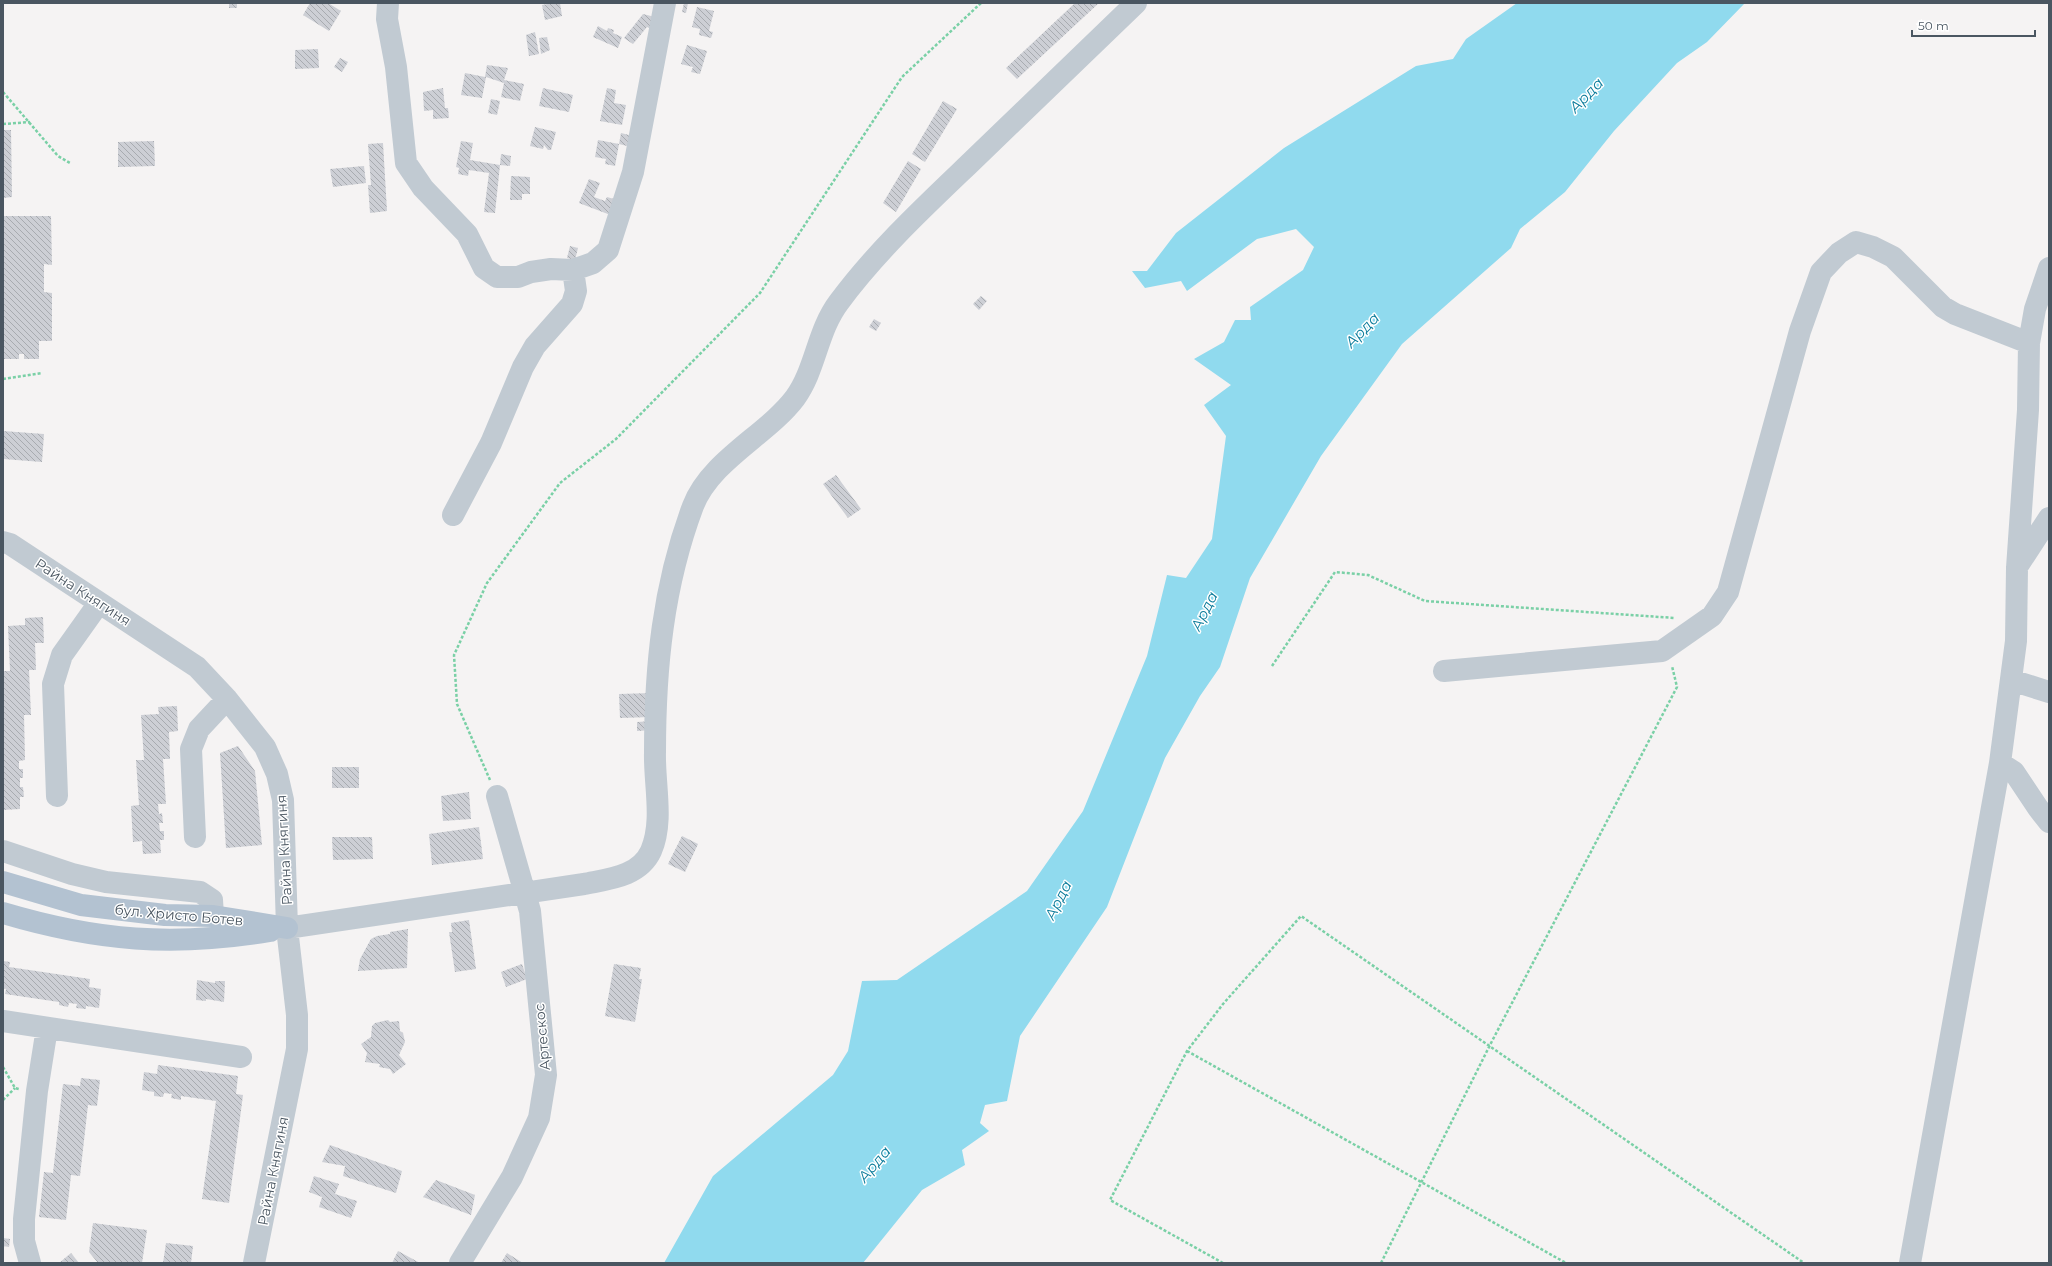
<svg xmlns="http://www.w3.org/2000/svg" width="2052" height="1266" font-family="Montserrat,sans-serif">
<style>
.water{fill:#90daee}
.building{fill:url(#building-back-hatch)}
.lines{fill:none;stroke-linecap:round;stroke-linejoin:round}
.path{stroke:#7ad0a6;stroke-width:2.5;stroke-dasharray:3 2;stroke-linecap:butt}
.minor{stroke:#c1cad2;stroke-width:22}
.major{stroke:#b3c2d1;stroke-width:22}
.labels{text-anchor:middle;dominant-baseline:central;stroke-width:3;stroke-linejoin:round;paint-order:stroke}
.street-label{font-size:14px;fill:#4a5661;stroke:#fff}
.water-label{font-size:15px;font-style:italic;fill:#0c7c9b;stroke:#fff}
</style>
<defs>
<pattern id="building-back-hatch" width="6" height="6" patternUnits="userSpaceOnUse"><rect width="6" height="6" fill="#cdcfd5"/><path d="M-1 5l2 2M0 0l6 6M5-1l2 2" fill="none" stroke="#a8abb0"/></pattern>
</defs>
<rect width="100%" height="100%" fill="#f5f3f3"/>
<path class="water" d="M1517,3H1745L1707,42L1677,63L1614,131L1565,192L1520,229L1511,248L1402,344L1321,456L1250,578L1220,667L1200,696L1165,758L1107,907L1020,1036L1007,1101L985,1105L980,1123L989,1131L962,1150L965,1165L922,1190L863,1263H664L713,1176L833,1075L848,1051L862,981L897,980L1027,891L1083,811L1147,656L1167,575L1186,578L1212,539L1226,436L1204,405L1231,385L1194,359L1224,342L1235,320H1251L1250,307L1303,270L1314,247L1296,229L1257,239L1187,291L1181,281L1145,288L1132,271H1147L1176,233L1284,148L1416,66L1453,59L1466,39Z"/>
<path class="building" d="M229,3H237V8H229Z
M310,3H328L341,11L329,31L303,15Z
M553,3H560L562,16L545,20L542,5Z
M684,3H688L686,13L682,12Z
M1075,3H1099L1017,79L1006,68Z
M697,7L714,11L709,31L713,32L711,38L699,35L700,29L692,27Z
M643,14L659,18L653,30L647,27L633,44L624,38Z
M598,26L607,31L608,28L614,30L613,33L622,37L618,48L593,37Z
M535,32L539,54L529,56L526,35Z
M547,37L550,50L541,54L539,38Z
M687,45L707,51L700,74L691,72L693,67L681,64Z
M318,49L319,68L295,69V50Z
M340,58L348,62L342,72L334,67Z
M487,65L508,68L504,80L524,84L520,101L501,97L504,83L486,77L482,98L461,95L465,73L485,77Z
M443,88L445,108H448L449,118L433,119V110L424,111L423,92Z
M543,88L573,95L569,112L539,106Z
M607,88L616,90L614,103L626,105L622,125L600,121Z
M491,99L500,101L497,115L488,113Z
M943,101L957,109L925,162L912,154Z
M535,127L556,132L551,150H548L544,145L543,149L530,146Z
M3,130H11L12,197L3,198Z
M621,133L637,137L635,148L619,144L615,166L605,164L606,159L595,157L598,140L619,144Z
M154,141L155,166L118,167V142Z
M461,141L473,143L470,160L500,165L495,213L484,212L489,173L469,170L468,176L458,174L459,168L456,167Z
M383,143L387,211L370,213L368,185H371L368,144Z
M501,154L511,156L510,166L500,165Z
M908,161L921,169L896,212L883,203Z
M364,166L366,183L333,187L330,169Z
M511,176L530,177V194H522V200H510Z
M589,179L600,183L594,197L605,201L607,197L614,199L613,216L579,203Z
M3,216H51L52,265L44,264V292L52,293V341H39V359H24V354H19V359H3Z
M570,246L578,248L575,260L567,258Z
M981,296L987,301L979,310L973,304Z
M874,319L881,323L876,331L869,327Z
M3,431L44,434L42,462L3,459Z
M836,475L861,509L848,518L823,484Z
M43,617L44,643H35L36,670H29L31,715H24L25,760L19,761V769H23V778H20V787H23L24,797H20V809L3,810V671H10L8,626L25,625V618Z
M652,693V717L620,718L619,694Z
M177,706L178,731L169,732L170,759H163L166,804H158L159,814L162,813L163,823H159L160,831H164V840H160L161,853L143,854L142,841L133,842L131,806L139,805L136,760H144L141,715L159,714L158,707Z
M653,721V730L637,731V722Z
M238,746L255,771L262,845L226,848L220,753Z
M332,767H359V788H332Z
M469,792L471,819L443,821L441,796Z
M479,827L483,859L432,865L429,834Z
M682,836L698,844L685,872L668,864Z
M332,837H372L373,859L333,860Z
M469,920L476,969L455,972L449,932H452L451,923Z
M408,929L407,968L358,971L360,959L371,939L377,936L390,934V932Z
M3,961L10,962L9,967L90,979L89,987L101,989L99,1008L86,1006V1009L76,1008L77,1004L69,1003L68,1007L59,1005V1002L5,994L6,989L3,988Z
M522,964L527,979L506,987L501,972Z
M614,964L641,968L639,979H642L635,1022L605,1016Z
M197,980L215,983V981H225L224,1002L206,999V1001L196,1000Z
M388,1020L390,1022L399,1021L400,1031L403,1033L405,1042L399,1055L406,1064L393,1074L390,1069L379,1067L380,1064L365,1062L367,1053L361,1044L371,1037L372,1026L375,1023Z
M158,1065L238,1076L236,1094L243,1095L229,1203L202,1199L216,1101L181,1096V1100L171,1098L172,1094L164,1093L163,1097L154,1096V1092L142,1090L144,1072L157,1074Z
M81,1078L100,1080L97,1106L88,1105L80,1176L71,1175L66,1220L39,1217L44,1172L53,1173L63,1084L80,1086Z
M330,1145L402,1171L396,1193L343,1176L345,1166L322,1162Z
M314,1176L339,1184L335,1194L357,1201L351,1218L319,1207L322,1197L309,1192Z
M436,1180L475,1195L471,1215L423,1197Z
M93,1223L147,1230L142,1263H98L89,1252Z
M3,1238L10,1239L9,1247L3,1246Z
M166,1243L193,1246L191,1263H163Z
M398,1251L420,1263H392Z
M71,1253L79,1263H59Z
M507,1253L523,1263H501Z"/>
<g class="lines">
<path class="path" d="M3,92L58,156L70,163
M3,124L30,122
M3,379L42,373
M1272,666L1335,572L1368,575L1425,601L1675,618
M490,780L457,704L454,655L487,583L560,483L616,439L760,293L902,77L981,3
M1187,1051L1566,1263
M3,1067L15,1088L19,1089
M3,1100L15,1088
M1223,1263L1110,1200L1187,1051L1223,1004L1301,916L1804,1263
M1381,1263L1490,1045L1677,687L1672,666"/>
<path class="minor" d="M388,3L387,19L396,67L406,163L423,188L467,234L484,268L497,277H518L531,272L551,269L573,270L593,263L608,250L633,172L665,3
M453,515L491,443L523,367L535,346L572,304L576,291L573,270
M3,542L10,544L197,667L227,699L265,747L277,774L283,800L287,928L297,1015V1049L254,1263
M2017,567L2049,518
M1444,671L1662,651L1712,616L1728,592L1800,331L1821,272L1839,253L1856,242L1873,247L1893,257L1943,307L1955,314L2029,343
M2011,680L2049,692
M2000,763L2014,772L2038,808L2049,822
M57,796L53,684L62,655L99,603
M195,837L191,749L199,729L227,699
M3,851L72,874L106,882L200,892L212,900L213,916
M287,928L584,884C608,879 639,877 651,851C664,821 654,784 655,752C655,667 663,586 693,506C711,460 767,435 795,398C816,369 817,331 839,302C876,252 923,208 968,165C1024,111 1080,57 1136,3
M3,1021L241,1057
M30,1263L24,1241V1219L37,1091L47,1028
M460,1263L512,1177L539,1118L546,1075L530,911L497,796
M1910,1263L2000,763L2016,641L2017,568L2028,410L2029,343L2035,309L2049,268"/>
<path class="major" d="M3,882L81,905L165,915L213,916L287,928
M3,913C97,941 173,947 270,931"/>
</g>
<g class="labels">
<g class="street-label">
<text transform="translate(83 592) rotate(33)">Райна Княгиня</text>
<text transform="translate(284 850) rotate(-93)">Райна Княгиня</text>
<text transform="translate(179 915) rotate(5)">бул. Христо Ботев</text>
<text transform="translate(542 1037) rotate(-95)">Артескос</text>
<text transform="translate(273 1171) rotate(-79)">Райна Княгиня</text>
</g>
<g class="water-label">
<text transform="translate(1586 95) rotate(-46)">Арда</text>
<text transform="translate(1362 330) rotate(-46)">Арда</text>
<text transform="translate(1204 611) rotate(-63)">Арда</text>
<text transform="translate(1058 900) rotate(-63)">Арда</text>
<text transform="translate(874 1164) rotate(-50)">Арда</text>
</g>
</g>
<rect width="2052" height="1266" fill="none" stroke="#4a5661" stroke-width="8"/>
<path d="M1912 30v6h123v-6" fill="none" stroke="#4a5661" stroke-width="2"/>
<text x="1918" y="30" font-size="12" fill="#4a5661" stroke="#ffffff" stroke-width="3" paint-order="stroke">50 m</text>
</svg>
